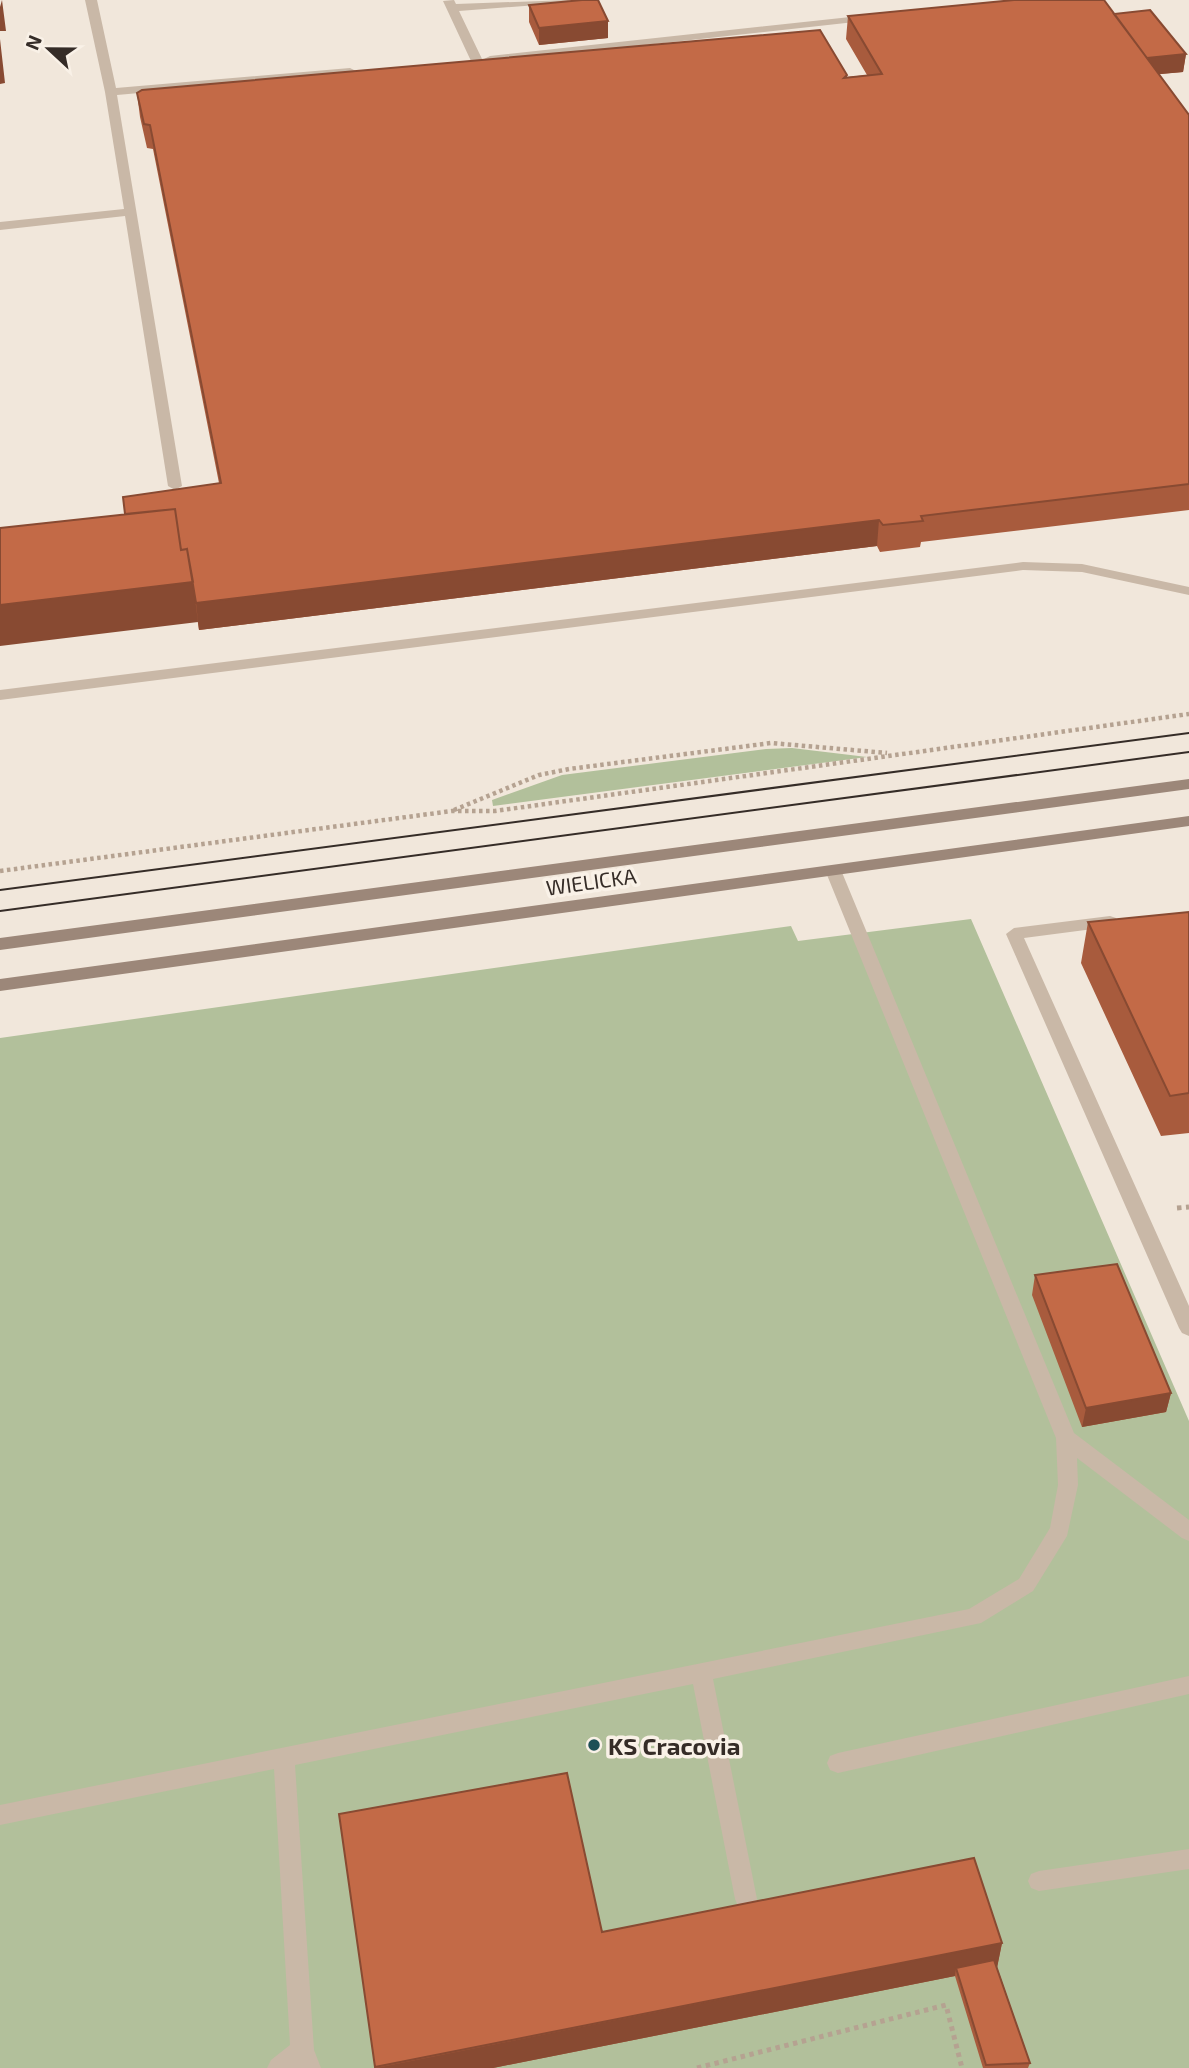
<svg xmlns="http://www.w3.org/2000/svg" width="1189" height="2068" font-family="'Exo 2',sans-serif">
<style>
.green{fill:#b2c09b}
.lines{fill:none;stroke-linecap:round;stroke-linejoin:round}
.path-far1{stroke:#b5a291;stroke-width:4.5;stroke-dasharray:3.5 3.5;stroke-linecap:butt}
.path{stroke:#b5a291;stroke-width:5;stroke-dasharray:4.5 4.5;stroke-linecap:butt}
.lane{fill:#c9b8a7;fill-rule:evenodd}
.secondary{fill:#9c8779;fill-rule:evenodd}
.tram{stroke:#352c27;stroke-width:2}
.wall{fill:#a85b3d}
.shaded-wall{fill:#884a32}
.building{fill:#c36a47;stroke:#884a32;stroke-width:2}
.poi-dot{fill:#1e5056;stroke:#f9f1e7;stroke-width:2.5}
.labels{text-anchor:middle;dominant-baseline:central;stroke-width:7;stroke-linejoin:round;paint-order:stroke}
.street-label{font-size:21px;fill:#352c27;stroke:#f9f1e7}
.near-poi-label{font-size:24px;font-weight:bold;fill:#352c27;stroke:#f9f1e7;text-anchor:start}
</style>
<rect width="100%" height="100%" fill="#f1e7db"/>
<path class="green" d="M792,748L867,757L493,806L492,800L562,775L766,749Z
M971,919L1189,1421V2068H0V1038L791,926L798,941Z"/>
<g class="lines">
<path class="path-far1" d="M454,810L539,775L569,769L771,743L887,753
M0,871L452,811H495L1189,714"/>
<path class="path" d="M1177,1208L1189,1207
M697,2068L946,2005L962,2068"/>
<path class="lane" d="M85,0H97L116,88L350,68L356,71L350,74L117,95L182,486L175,490L168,486L125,216L0,230V222L124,209L105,92Z
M454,0L456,4L570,0L564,3L459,11L483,61L477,64L471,61L443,1Z
M869,15L873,16V20L490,62L484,59L490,56Z
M1023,562L1082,564L1189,587V595L1082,572L1023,570L0,700V690Z
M833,865L841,870L1074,1433L1189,1520V1541L1182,1538L1077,1458L1078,1485L1067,1536L1033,1591L981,1623L713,1679L757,1899L754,1906L746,1910L738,1906L735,1899L693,1684L295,1765L314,2050L321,2068H267L271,2060L290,2045L274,1769L0,1825V1805L969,1609L1019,1579L1050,1528L1058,1485L1056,1438L825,870Z
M1110,916L1116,918L1118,922L1116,926L1024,938L1189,1306V1336L1182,1333L1179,1328L1006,934L1014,928Z
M1189,1676V1694L838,1773L830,1770L827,1763L830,1756L838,1753Z
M1189,1849V1869L1039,1891L1031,1888L1028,1881L1031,1874L1039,1871Z"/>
<path class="secondary" d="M1189,779V789L0,950V938Z
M1189,816V826L0,991V979Z"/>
<path class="tram" d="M0,890L1189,733
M0,911L1189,752"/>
</g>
<path class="wall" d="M529,5L608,38L539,45L529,22Z
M1114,14L1186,54L1183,72L1159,74L1189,115V510L921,542L920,547L880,552L877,546L199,630L197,617L198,622L125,514L219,483L153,149L147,148L140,117L137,93L847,75V77L867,75L846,39L848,16Z
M1189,912V1133L1161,1136L1081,963L1088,922Z
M1035,1275L1171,1393L1166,1412L1082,1427L1032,1295Z
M343,1839L602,1932L1002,1943L997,1967L1030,2063L1028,2068H983L955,1976L493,2068H375Z"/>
<path class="shaded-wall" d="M2,0L6,31H0V7Z
M608,21V38L539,45V28Z
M0,39L5,83L0,84Z
M1186,54L1183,72L1140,76L1142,59Z
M879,520L877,546L199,630L196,603Z
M193,582L198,622L0,646V605Z
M1171,1393L1166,1412L1082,1427L1086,1408Z
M1002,1943L997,1968H956L955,1976L493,2068H376Z"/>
<path class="building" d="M582,0H598L608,21L539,28L529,5Z
M1014,0H1104L1189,115V484L921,516L923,521L883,525L879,520L196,603L187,549L181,550L175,509L125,514L123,497L221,483L150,125L144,124L137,93L142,90L820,30L847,75L844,78L882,74L848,16Z
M1150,10L1186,54L1147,58L1114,14Z
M175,509L181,550L187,549L193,582L0,605V528Z
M1189,912V1093L1170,1096L1088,922Z
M1117,1264L1171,1393L1086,1408L1035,1275Z
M567,1773L602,1932L974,1858L1002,1943L375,2067L339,1814Z
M994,1960L1030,2063L986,2065L956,1968Z"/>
<circle class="poi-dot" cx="594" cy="1745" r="7"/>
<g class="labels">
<g class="street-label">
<text transform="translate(591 881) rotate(-8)">WIELICKA</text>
</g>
<g class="near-poi-label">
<text x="608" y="1745">KS Cracovia</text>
</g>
</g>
<g transform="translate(49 49) rotate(292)" stroke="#f9f1e7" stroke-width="5" paint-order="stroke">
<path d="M0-5L12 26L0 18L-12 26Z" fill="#352c27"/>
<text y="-10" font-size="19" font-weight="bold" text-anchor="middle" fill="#352c27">N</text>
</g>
</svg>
